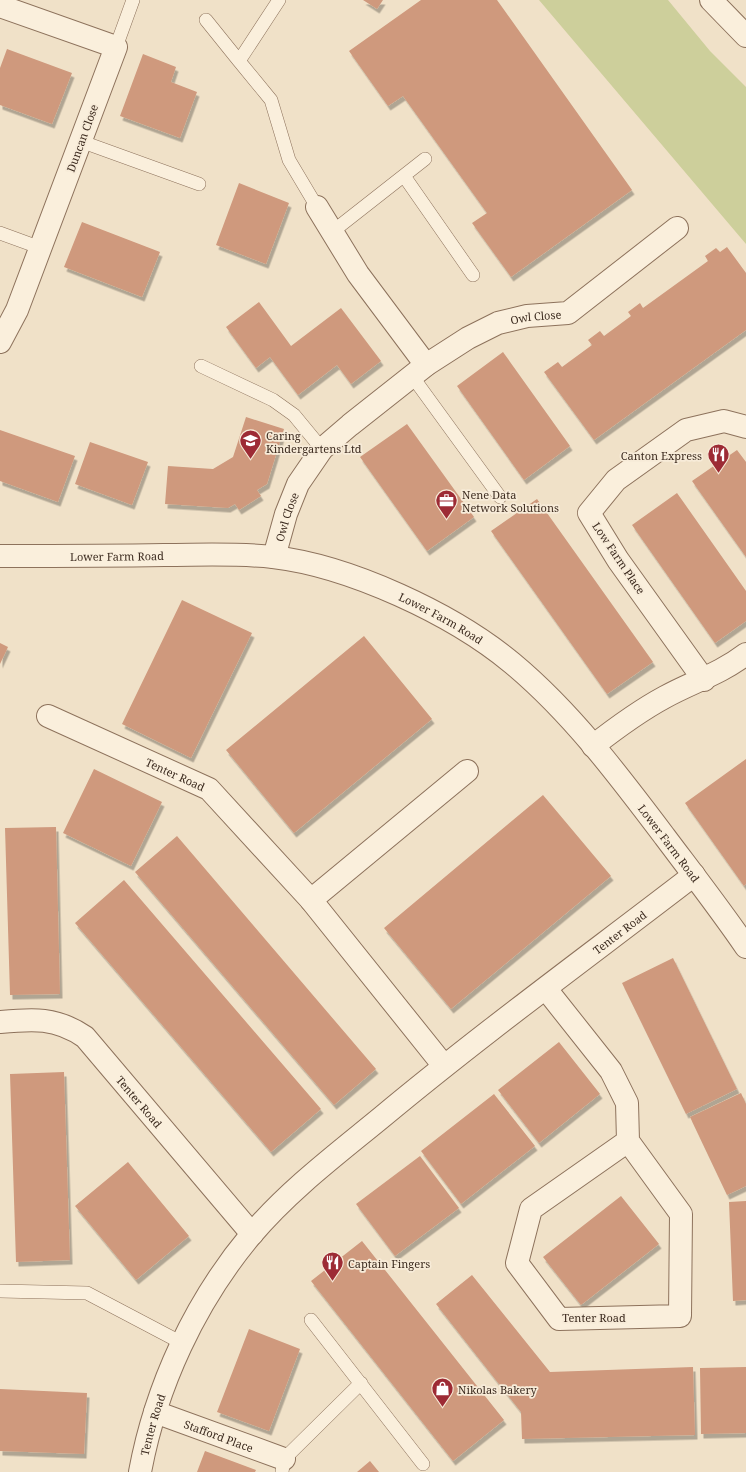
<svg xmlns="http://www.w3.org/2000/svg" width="746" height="1472" font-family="'Noto Serif',serif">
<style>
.green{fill:#cdcf9b}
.building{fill:#cf997d;filter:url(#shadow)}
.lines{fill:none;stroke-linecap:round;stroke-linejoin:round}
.service-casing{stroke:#8d725c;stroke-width:14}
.minor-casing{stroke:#8d725c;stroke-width:24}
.tertiary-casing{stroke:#8d725c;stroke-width:24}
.service{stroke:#faefdc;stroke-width:13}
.minor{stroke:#faefdc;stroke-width:22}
.tertiary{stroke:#faefdc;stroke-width:22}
.labels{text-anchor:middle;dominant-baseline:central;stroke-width:3.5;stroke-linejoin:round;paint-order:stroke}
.street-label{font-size:11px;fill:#3d2c20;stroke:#f7ebd8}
.poi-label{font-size:11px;fill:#3d2c20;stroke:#f7ebd8;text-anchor:start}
</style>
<defs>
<filter id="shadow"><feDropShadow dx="2.5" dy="4.5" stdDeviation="0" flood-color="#0004"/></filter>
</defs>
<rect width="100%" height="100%" fill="#f0e1c8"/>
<path class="green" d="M539,0H668L710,51L746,87V244Z"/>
<path class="building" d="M363,0H383L377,9Z
M421,0H497L632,190L511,277L472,223L487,213L403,96L388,106L349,51Z
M7,49L72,73L52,124L0,105V68Z
M143,54L176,67L171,82L197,92L180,138L120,116Z
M239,183L289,203L266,264L216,245Z
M82,222L160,252L142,297L64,267Z
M727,247L746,273V330L594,440L544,372L558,362L562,367L592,345L588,340L600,331L604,336L631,316L628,312L640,303L643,308L708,261L705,256L716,248L720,252Z
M259,302L291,346L341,308L381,361L351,384L337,365L298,395L270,357L256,368L226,327Z
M503,352L570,446L524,480L457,386Z
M246,417L284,429L267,484L257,490L261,496L239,510L235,504L228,508L165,504L168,466L213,469L233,457Z
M407,424L474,517L427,551L360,457Z
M0,430L75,456L58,502L0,481Z
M90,442L148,462L132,505L75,484Z
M737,450L746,462V557L692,481Z
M677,493L746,591V621L715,643L632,525Z
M537,499L653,662L607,694L491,531Z
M182,600L252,633L191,758L122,724Z
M364,636L432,719L294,833L226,750Z
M0,643L8,647L0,664Z
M746,759V884L744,886L685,803Z
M94,769L162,802L131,866L63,833Z
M543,795L611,876L451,1009L384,928Z
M56,827L60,994L10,995L5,828Z
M177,836L376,1069L334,1105L135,872Z
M124,880L321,1109L271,1152L75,923Z
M673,958L737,1089L686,1114L622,983Z
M559,1042L600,1094L539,1143L498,1090Z
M64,1072L70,1260L16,1262L10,1074Z
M741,1093L746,1104V1186L727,1195L690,1117Z
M494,1094L535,1146L461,1204L421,1151Z
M420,1156L459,1208L395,1256L356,1204Z
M128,1162L189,1236L136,1280L75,1206Z
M621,1196L659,1244L581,1305L543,1257Z
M746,1201V1300L733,1301L729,1202Z
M362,1241L504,1420L453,1461L311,1281Z
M472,1275L550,1372L693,1367L695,1435L522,1439L521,1412L436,1304Z
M249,1329L300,1349L269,1431L217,1412Z
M746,1367V1433L701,1434L700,1368Z
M0,1389L87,1393L84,1454L0,1451Z
M205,1451L256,1470L255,1472H197Z
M370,1461L379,1472H357Z"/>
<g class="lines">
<defs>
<path id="service" d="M279,0L239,61L271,100L289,160L317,207
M206,20L239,61
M116,47L133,0
M80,141L199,184
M404,176L473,275
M332,232L425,159
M0,233L41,248
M201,366L273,400L294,415L322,449
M412,376L500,497
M0,1291L87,1293L182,1343
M311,1320L423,1464
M282,1472L284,1459L361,1383"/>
<g id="minor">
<path d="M0,6L116,47L17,310L0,342"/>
<path d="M317,207L358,274L426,365"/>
<path id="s1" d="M0,556C55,556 109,556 164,555C200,555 237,553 273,557C350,566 453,614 512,663C571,712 619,776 665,837C692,873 720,909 746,947"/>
<path id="s2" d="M274,557L286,514L298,484L322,449L350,425L426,365L468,338L498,323L527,316L568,313L677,228"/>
<path d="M704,680L618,560L589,513L616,480L686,430L724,421L746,427"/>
<path id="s3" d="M48,716L209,789L311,900L444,1066"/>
<path d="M593,746C616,728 639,711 665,697C692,682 720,674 746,654"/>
<path d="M311,900L467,771"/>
<path d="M546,989L611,1071L627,1103L628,1141L681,1214L680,1316L559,1319L517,1263L531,1209L628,1141"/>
<path id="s4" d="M0,1022C33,1019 56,1017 85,1037L252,1234"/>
<path id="s5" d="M155,1412L284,1459"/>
<path id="s6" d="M140,1472C156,1386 195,1302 251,1235C289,1190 337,1154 382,1117C483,1033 590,955 694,875"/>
</g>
<path id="tertiary" d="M711,0L746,36"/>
</defs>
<use href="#service" class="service-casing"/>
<use href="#minor" class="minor-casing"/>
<use href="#tertiary" class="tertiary-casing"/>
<use href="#service" class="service"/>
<use href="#minor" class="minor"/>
<use href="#tertiary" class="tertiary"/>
</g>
<defs>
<symbol id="school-pin" viewBox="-11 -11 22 30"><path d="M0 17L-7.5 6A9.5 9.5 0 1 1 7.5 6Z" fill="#9d2b35" stroke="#f7ebd8"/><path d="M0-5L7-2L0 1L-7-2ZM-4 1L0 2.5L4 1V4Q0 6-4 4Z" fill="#fff"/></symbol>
<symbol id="restaurant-pin" viewBox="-11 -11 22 30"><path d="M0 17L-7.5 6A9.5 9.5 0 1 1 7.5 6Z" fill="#9d2b35" stroke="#f7ebd8"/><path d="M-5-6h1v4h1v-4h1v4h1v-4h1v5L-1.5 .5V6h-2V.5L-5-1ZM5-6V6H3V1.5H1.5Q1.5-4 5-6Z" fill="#fff"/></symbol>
<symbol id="office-pin" viewBox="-11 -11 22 30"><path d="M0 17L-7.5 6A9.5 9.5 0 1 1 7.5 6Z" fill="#9d2b35" stroke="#f7ebd8"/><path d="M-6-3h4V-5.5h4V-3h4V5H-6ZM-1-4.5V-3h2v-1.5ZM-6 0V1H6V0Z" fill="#fff"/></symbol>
<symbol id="shop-pin" viewBox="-11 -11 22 30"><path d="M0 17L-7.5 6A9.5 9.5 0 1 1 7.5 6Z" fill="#9d2b35" stroke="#f7ebd8"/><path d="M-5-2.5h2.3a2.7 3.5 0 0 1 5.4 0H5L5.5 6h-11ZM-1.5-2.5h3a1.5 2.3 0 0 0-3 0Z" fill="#fff"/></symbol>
</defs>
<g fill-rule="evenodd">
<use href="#school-pin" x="238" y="428" width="25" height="34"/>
<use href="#restaurant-pin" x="706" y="442" width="25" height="34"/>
<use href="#office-pin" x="434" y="488" width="25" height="34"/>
<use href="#restaurant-pin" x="320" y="1250" width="25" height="34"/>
<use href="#shop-pin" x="430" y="1376" width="25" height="34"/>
</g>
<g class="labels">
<g class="street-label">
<text transform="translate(82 138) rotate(-70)">Duncan Close</text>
<text stroke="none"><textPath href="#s2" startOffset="375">Owl Close</textPath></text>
<text stroke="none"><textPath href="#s2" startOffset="42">Owl Close</textPath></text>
<text stroke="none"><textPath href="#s1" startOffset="117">Lower Farm Road</textPath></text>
<text transform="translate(619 558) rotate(56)">Low Farm Place</text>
<text stroke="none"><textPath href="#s1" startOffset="453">Lower Farm Road</textPath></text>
<text stroke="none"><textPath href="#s3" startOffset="140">Tenter Road</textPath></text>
<text stroke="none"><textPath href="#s1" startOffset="777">Lower Farm Road</textPath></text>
<text stroke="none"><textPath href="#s6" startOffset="742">Tenter Road</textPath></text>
<text stroke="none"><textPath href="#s4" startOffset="173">Tenter Road</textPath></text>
<text x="594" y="1317">Tenter Road</text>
<text stroke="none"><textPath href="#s6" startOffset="49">Tenter Road</textPath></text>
<text stroke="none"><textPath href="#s5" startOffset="68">Stafford Place</textPath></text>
</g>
<g class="poi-label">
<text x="266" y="435">Caring<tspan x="266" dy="13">Kindergartens Ltd</tspan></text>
<text x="702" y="455" text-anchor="end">Canton Express</text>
<text x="462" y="494">Nene Data<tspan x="462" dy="13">Network Solutions</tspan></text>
<text x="348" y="1263">Captain Fingers</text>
<text x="458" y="1389">Nikolas Bakery</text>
</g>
</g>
</svg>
